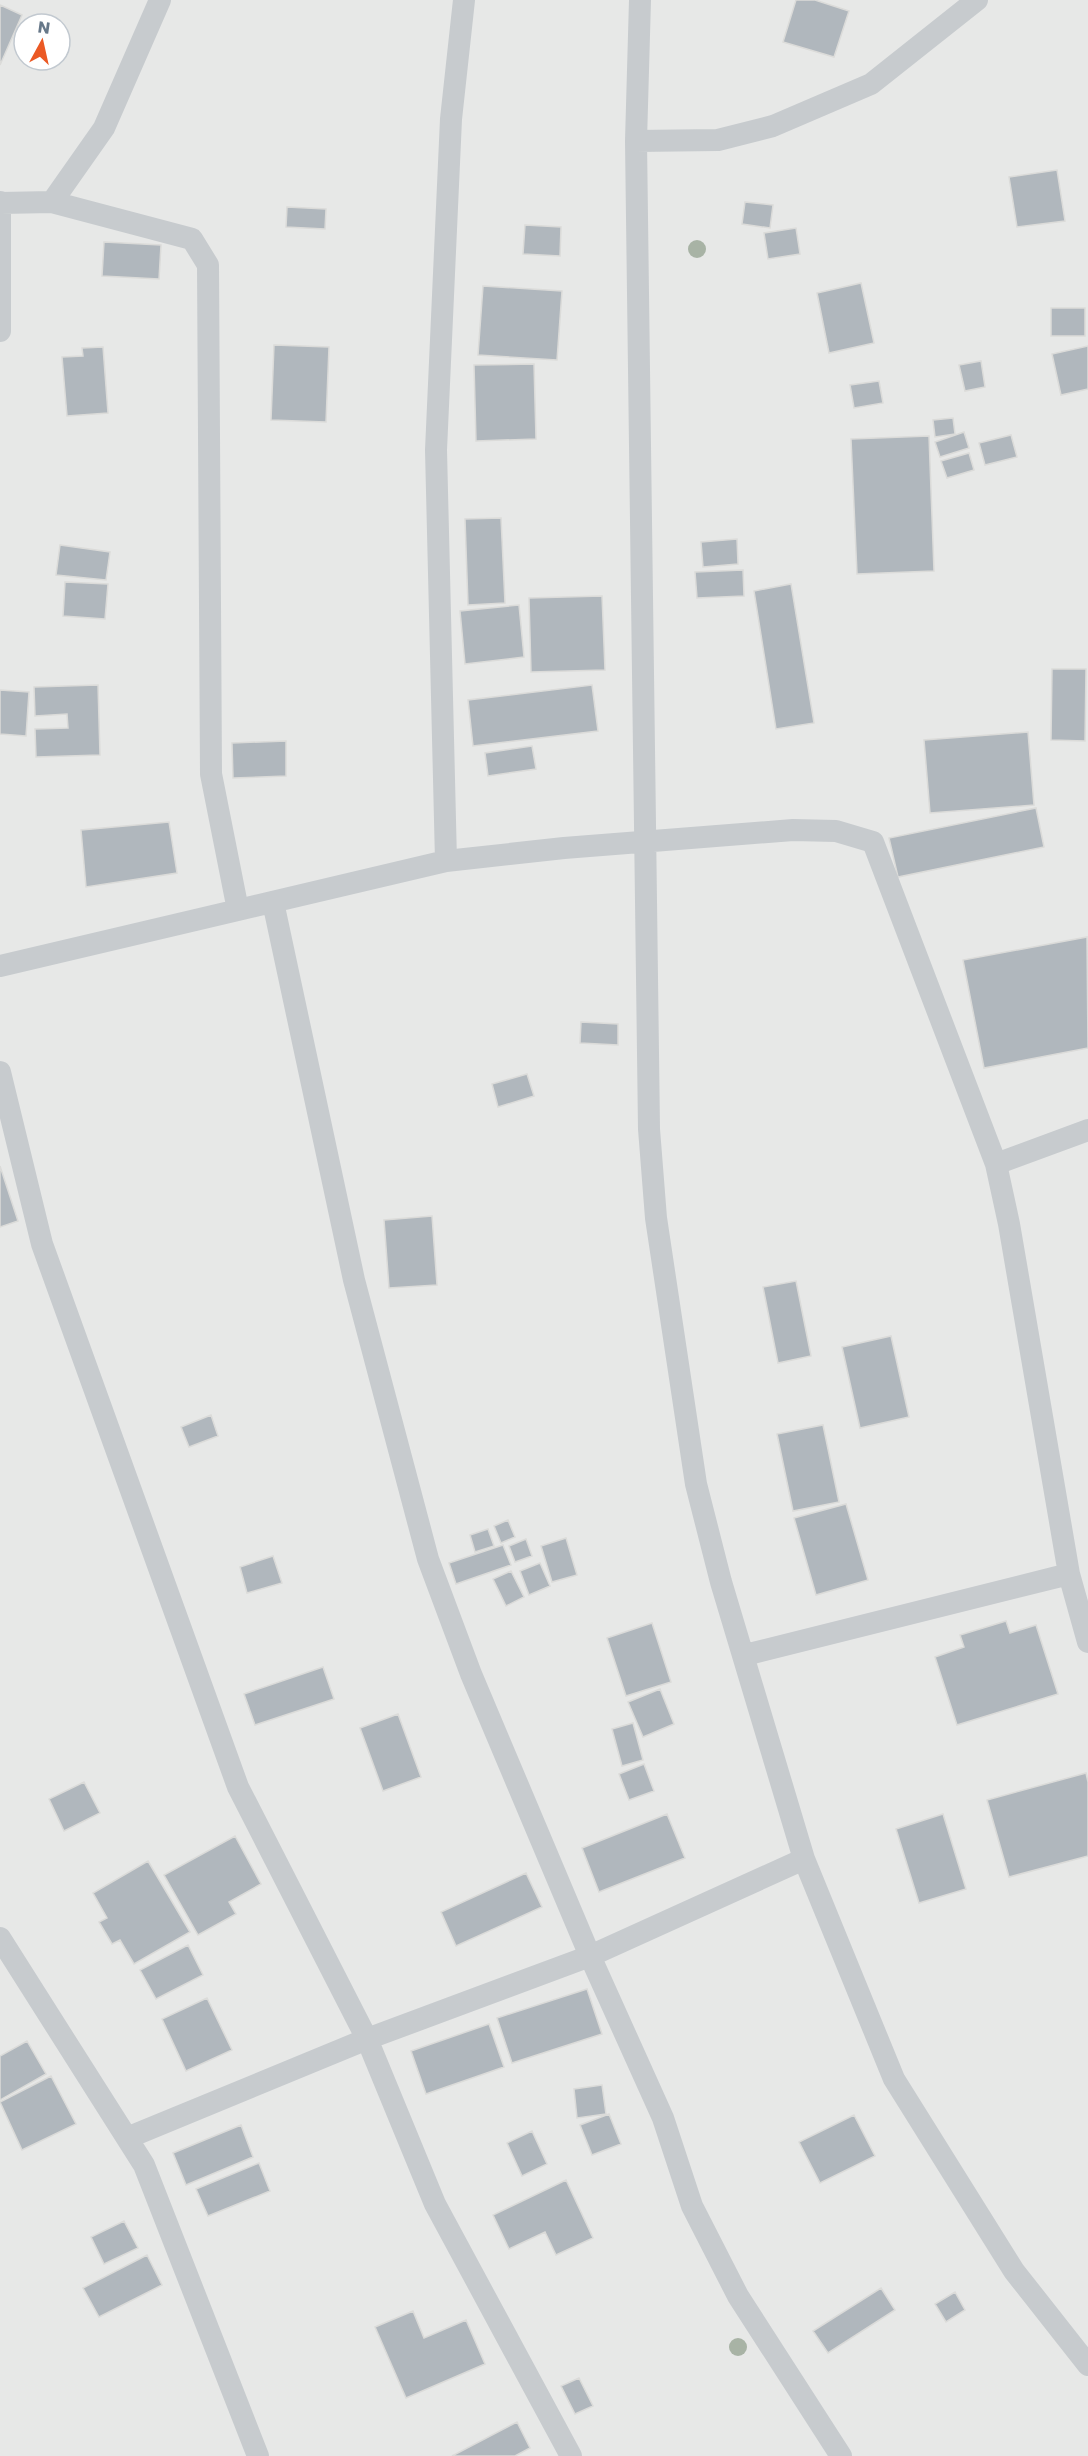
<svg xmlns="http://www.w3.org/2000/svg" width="1088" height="2456" font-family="Poppins,sans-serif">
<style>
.built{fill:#e7e8e7;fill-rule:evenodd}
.building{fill:#b0b7bd;stroke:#dbdbd9;stroke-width:1.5}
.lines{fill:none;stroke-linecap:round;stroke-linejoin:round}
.lane{stroke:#c7cbce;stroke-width:22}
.tree{fill:#a8b3a5}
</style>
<rect width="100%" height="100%" fill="#f9f9f6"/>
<path class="built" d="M0,0H1088V2456H0ZM24,24H60V60H24Z"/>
<path class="building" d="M796,0H815L849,11L834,57L783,42Z
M0,5L22,15L0,65Z
M1057,170L1065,221L1017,227L1009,177Z
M745,202L773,205L770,228L742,224Z
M287,207L326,209L325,229L286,227Z
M525,225L561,227L560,256L523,254Z
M796,228L800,254L768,259L764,233Z
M104,242L161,245L159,279L102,276Z
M861,283L874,343L829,353L817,293Z
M483,286L562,291L557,360L478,355Z
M1051,308H1085V336H1051Z
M274,345L329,347L326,422L271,420Z
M1088,346V389L1061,395L1052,354Z
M103,347L108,413L67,416L62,357L83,356L82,348Z
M981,361L985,387L965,391L959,365Z
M534,364L536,439L476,441L474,365Z
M879,381L883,403L854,408L850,385Z
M953,418L955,434L935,437L933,420Z
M964,432L969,448L940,457L935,442Z
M1011,435L1017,457L985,465L979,443Z
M929,436L934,571L857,574L851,439Z
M969,453L974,470L947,478L941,461Z
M501,518L505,603L468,605L465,519Z
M737,539L738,564L703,567L701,542Z
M60,545L110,552L106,580L56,575Z
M743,570L744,596L697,598L695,572Z
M65,582L108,584L105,619L63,616Z
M791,584L814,723L776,729L754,591Z
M602,596L605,670L531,672L529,598Z
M519,605L524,657L465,664L460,611Z
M1052,669H1086L1085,741L1051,740Z
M98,685L100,755L36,757L35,729L68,728L67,714L35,716L34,687Z
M592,685L598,731L473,746L468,700Z
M0,690L29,692L26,736L0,734Z
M1028,732L1034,805L930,813L924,740Z
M286,741V776L233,778L232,743Z
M532,746L536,769L488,776L485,753Z
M1036,808L1044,847L898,877L889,838Z
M169,822L177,873L86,887L81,830Z
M1087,937L1088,1048L984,1068L963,960Z
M581,1022L618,1024V1045L580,1043Z
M527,1074L534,1096L498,1107L492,1084Z
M0,1166L18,1221L0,1227Z
M432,1216L437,1285L389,1288L384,1220Z
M796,1281L811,1356L778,1363L763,1287Z
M891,1336L909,1417L860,1428L842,1347Z
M211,1415L218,1436L189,1447L181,1427Z
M823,1425L839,1502L793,1511L777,1434Z
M846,1504L868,1580L816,1595L794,1518Z
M508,1520L515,1537L501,1543L494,1526Z
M488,1529L494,1546L475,1552L470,1535Z
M566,1538L577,1575L552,1582L541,1546Z
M526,1539L532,1556L515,1562L509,1546Z
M503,1545L511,1565L456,1584L449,1563Z
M273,1556L282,1583L247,1593L240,1567Z
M540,1563L550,1586L529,1595L520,1571Z
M511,1571L524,1597L506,1606L493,1579Z
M1006,1621L1010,1633L1036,1625L1058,1694L957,1725L935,1657L964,1647L960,1635Z
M652,1623L671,1682L626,1696L607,1638Z
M323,1667L334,1699L255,1725L244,1694Z
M660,1689L674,1724L643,1737L628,1702Z
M398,1714L421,1777L383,1791L360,1728Z
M633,1723L643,1760L622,1766L612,1729Z
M644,1764L654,1791L629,1800L619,1774Z
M1086,1773L1088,1782V1856L1009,1877L987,1800Z
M84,1782L100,1813L64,1831L49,1799Z
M667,1814L685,1858L599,1892L582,1848Z
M943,1814L966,1889L919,1903L896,1829Z
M235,1836L261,1884L229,1902L236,1914L198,1935L164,1875Z
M148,1861L190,1932L134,1964L120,1940L112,1944L99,1922L107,1918L93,1893Z
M526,1873L542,1907L456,1946L441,1912Z
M188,1945L203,1975L156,1999L140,1970Z
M587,1989L602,2034L512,2063L497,2018Z
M207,1998L232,2050L186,2071L162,2019Z
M489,2024L504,2067L426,2094L411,2051Z
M27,2041L46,2074L0,2100V2056Z
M51,2076L76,2124L22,2150L0,2102Z
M602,2085L606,2114L577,2118L574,2089Z
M609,2114L621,2144L592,2155L580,2125Z
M854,2115L875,2156L820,2183L799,2142Z
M241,2125L253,2157L186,2185L173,2153Z
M532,2131L547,2164L522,2176L507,2143Z
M259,2163L270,2191L208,2216L196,2189Z
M566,2180L593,2238L556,2255L545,2232L509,2249L493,2215Z
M124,2221L138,2248L104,2264L91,2237Z
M147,2255L162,2285L99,2317L83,2288Z
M881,2288L895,2310L828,2353L813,2331Z
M955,2292L965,2310L946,2322L935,2304Z
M413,2311L424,2338L466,2320L485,2364L406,2398L375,2327Z
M579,2378L593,2406L575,2414L561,2386Z
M517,2422L530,2448L515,2456H452Z"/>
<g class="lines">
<path class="lane" d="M640,0L636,141L649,1129L656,1218L696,1484L721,1582L804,1859L894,2079L1014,2271L1088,2365
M636,141L718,140L773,126L871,84L977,0
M0,202V331
M52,202L104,128L160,0
M1,203L52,202L192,239L208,265L211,774L238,910
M446,861L436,450L451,119L464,0
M273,902L354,1280L428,1559L471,1674L590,1956L663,2118L692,2206L738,2296L841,2456
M0,966L446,861L564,848L793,830L836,831L873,842L996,1164L1009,1224L1069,1574L1088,1642
M0,1072L42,1244L238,1787L367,2039L435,2204L571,2456
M996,1164L1088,1130
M745,1655L1069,1574
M0,1938L144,2165L258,2456
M127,2138L367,2039L590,1956L804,1859"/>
</g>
<g class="tree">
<circle cx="697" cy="249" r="9"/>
<circle cx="738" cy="2347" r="9"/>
</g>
<g transform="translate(42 42) rotate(8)"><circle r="28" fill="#ffffff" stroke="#c2c9d0" stroke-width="1.5"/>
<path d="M0-4.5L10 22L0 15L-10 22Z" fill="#eb5924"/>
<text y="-9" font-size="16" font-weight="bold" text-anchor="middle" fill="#677889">N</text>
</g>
</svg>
